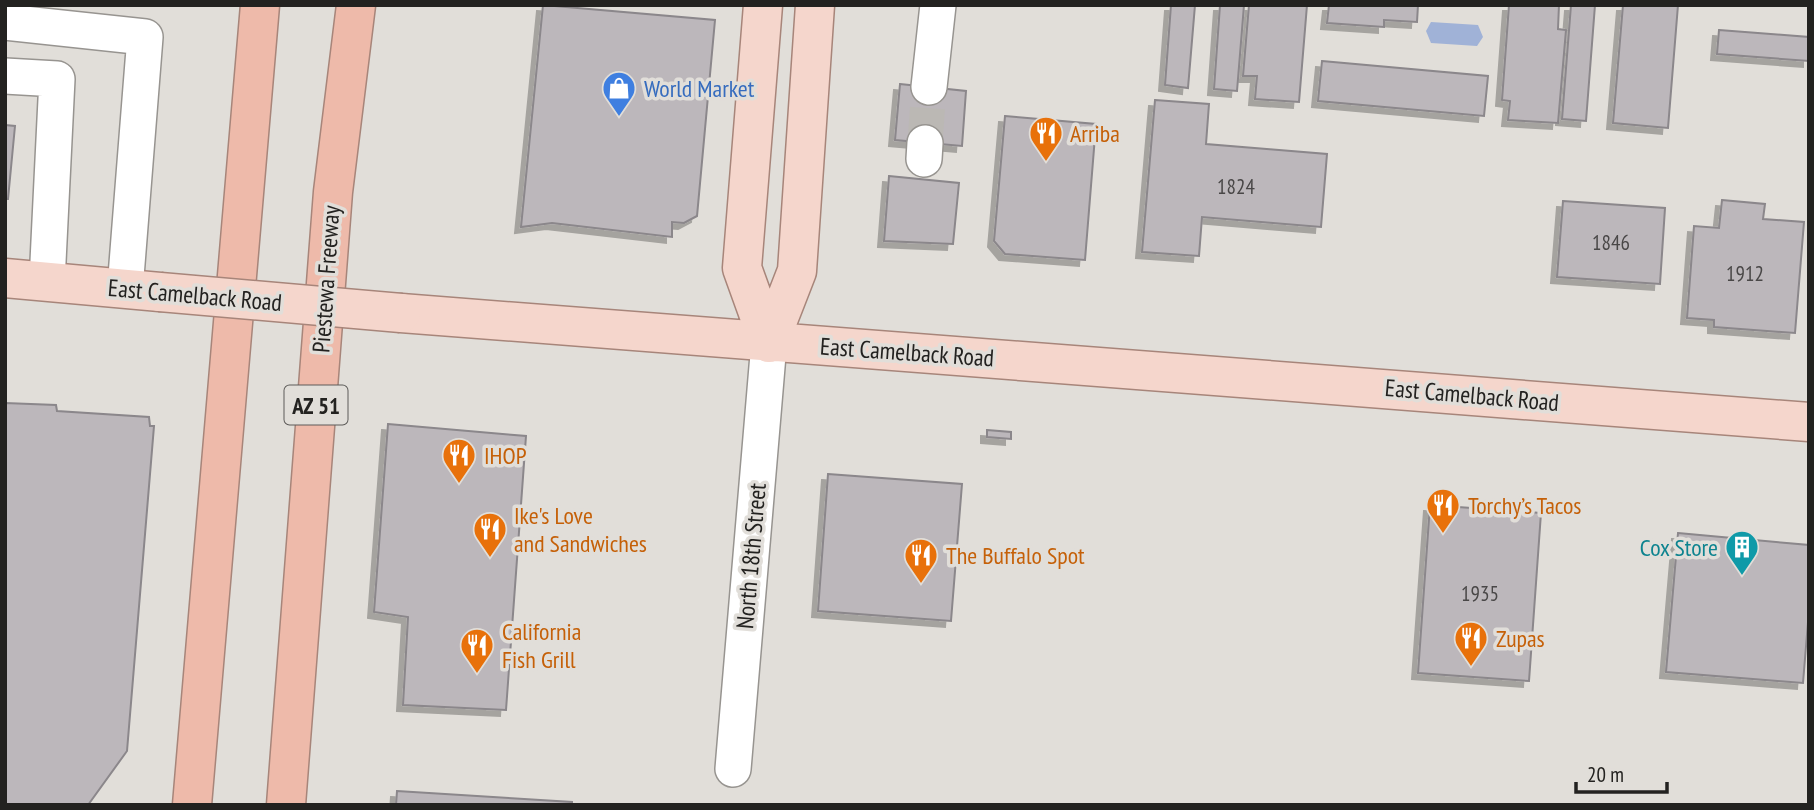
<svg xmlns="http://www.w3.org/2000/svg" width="1814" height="810" font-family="'PT Sans Narrow',sans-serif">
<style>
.water{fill:#a0b2d7}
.building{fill:#bcb7bb;stroke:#8b878b;stroke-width:2;filter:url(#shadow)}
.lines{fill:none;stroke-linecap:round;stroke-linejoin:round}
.minor-tunnel{stroke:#bbb8b4;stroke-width:35;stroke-dasharray:35 18;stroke-linecap:butt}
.minor-casing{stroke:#979490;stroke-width:38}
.major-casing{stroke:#a7857a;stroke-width:41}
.highway-casing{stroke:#a7857a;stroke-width:41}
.minor{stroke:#fff;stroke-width:35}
.major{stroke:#f5d6cc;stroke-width:38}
.highway{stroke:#eebaaa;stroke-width:38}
.major-bridge-casing{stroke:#a7857a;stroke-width:41;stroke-linecap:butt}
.major-bridge{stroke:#f5d6cc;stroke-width:38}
.labels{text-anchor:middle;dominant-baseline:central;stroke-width:7;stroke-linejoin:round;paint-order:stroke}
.number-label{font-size:21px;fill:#494747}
.shield{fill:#e1ded9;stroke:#5c5a58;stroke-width:2}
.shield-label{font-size:23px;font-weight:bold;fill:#232220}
.shop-label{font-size:24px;fill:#366cbe;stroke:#e1ded9;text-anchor:start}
.food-label{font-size:24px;fill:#c56008;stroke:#e1ded9;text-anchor:start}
.street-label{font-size:24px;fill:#232220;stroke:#e1ded9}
.culture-label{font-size:24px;fill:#0d838f;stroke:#e1ded9;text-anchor:end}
</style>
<defs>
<filter id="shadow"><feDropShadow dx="-6" dy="6" stdDeviation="0" flood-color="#0004"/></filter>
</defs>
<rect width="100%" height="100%" fill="#e1ded9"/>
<path class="water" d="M1431,22L1478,25L1483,37L1477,46L1431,43L1426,31Z"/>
<path class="building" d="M543,5L715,20L697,216L684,223L672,222V237L552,223L521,227Z
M1171,5H1195L1188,88L1165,85Z
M1220,5H1244L1237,91L1214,89Z
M1249,5H1307L1299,102L1255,99L1257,76H1243Z
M1329,5H1418L1417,22L1384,20V27L1327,23Z
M1509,5H1559L1558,29L1566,30L1558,123L1508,120L1510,101L1502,100Z
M1571,5H1595L1586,121L1562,119Z
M1623,5H1678L1668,128L1613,123Z
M1719,30L1809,37V61L1717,54Z
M1322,61L1488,76L1484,116L1318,101Z
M900,84L966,91L962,146L895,140Z
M1155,100L1209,104L1206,144L1327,154L1321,227L1202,217L1199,256L1142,252Z
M1005,116L1096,124L1085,260L1005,254L994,241Z
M5,125L15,126L8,199H5Z
M889,176L959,183L953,244L884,241Z
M1722,200L1765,204L1763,219L1804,222L1795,333L1714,327V320L1687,318L1694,226L1719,228Z
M1563,201L1665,208L1660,284L1557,277Z
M5,403L56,405L57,411L149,417L150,426H154L127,751L88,805H5Z
M388,424L526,436L506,710L403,705L408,617L374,612Z
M987,430L1011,432V439L987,437Z
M828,474L962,484L951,621L818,611Z
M1430,505L1541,513L1529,681L1418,673Z
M1678,533L1809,545V610L1803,683L1666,672Z
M397,791L572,802V805H396Z"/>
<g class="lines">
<path class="minor-tunnel" d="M925,143L929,87"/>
<defs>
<path id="minor" d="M5,22L145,37L125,289
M5,76L57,79L47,282
M929,87L938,5
M924,159L925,143
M733,769L769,343"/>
<path id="major" d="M763,5L742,268L769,343
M5,278L160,292
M401,313L1809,422
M769,343L797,271L815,5"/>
<path id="highway" d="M192,805L260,5
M286,805L333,192L356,5"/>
</defs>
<use href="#minor" class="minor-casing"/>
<use href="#major" class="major-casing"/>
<use href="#highway" class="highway-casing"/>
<use href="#minor" class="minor"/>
<use href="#major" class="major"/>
<use href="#highway" class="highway"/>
<defs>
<path id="major-bridge" d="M160,292L401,313"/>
</defs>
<use href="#major-bridge" class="major-bridge-casing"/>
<use href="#major-bridge" class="major-bridge"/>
</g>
<defs>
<symbol id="shop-pin" viewBox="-11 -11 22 30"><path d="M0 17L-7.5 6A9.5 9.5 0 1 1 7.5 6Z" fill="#3f7fe0" stroke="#e1ded9"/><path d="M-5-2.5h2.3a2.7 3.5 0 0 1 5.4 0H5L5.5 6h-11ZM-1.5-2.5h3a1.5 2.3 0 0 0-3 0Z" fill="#fff"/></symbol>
<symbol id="restaurant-pin" viewBox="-11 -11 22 30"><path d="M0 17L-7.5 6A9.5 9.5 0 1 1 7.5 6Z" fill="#e8710a" stroke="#e1ded9"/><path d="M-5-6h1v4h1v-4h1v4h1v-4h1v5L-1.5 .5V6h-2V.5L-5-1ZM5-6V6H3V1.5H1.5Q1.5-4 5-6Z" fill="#fff"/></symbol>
<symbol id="building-pin" viewBox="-11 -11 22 30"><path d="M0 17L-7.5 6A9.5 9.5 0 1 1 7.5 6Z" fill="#0f9aa8" stroke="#e1ded9"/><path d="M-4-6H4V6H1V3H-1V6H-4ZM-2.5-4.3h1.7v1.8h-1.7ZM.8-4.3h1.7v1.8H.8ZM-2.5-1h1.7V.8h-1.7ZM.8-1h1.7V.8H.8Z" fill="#fff"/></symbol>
</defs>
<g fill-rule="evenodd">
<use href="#shop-pin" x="600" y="69" width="38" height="52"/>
<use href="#restaurant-pin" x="1027" y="114" width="38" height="52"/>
<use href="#restaurant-pin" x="440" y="436" width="38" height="52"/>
<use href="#restaurant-pin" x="1424" y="486" width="38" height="52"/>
<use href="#restaurant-pin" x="471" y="510" width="38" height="52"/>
<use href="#building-pin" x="1723" y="528" width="38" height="52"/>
<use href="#restaurant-pin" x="902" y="536" width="38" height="52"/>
<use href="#restaurant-pin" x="1452" y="619" width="38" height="52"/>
<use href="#restaurant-pin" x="458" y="626" width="38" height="52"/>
</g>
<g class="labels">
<g class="number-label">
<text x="1236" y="186">1824</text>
<text x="1611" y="242">1846</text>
<text x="1745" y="273">1912</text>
<text x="1480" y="593">1935</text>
</g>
<rect class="shield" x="284.5" y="385.5" width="63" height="39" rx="5"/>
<g class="shield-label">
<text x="316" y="405">AZ 51</text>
</g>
<g class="shop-label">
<text x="644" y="88">World Market</text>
</g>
<g class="food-label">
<text x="1070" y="133">Arriba</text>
<text x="484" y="455">IHOP</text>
<text x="1468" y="505">Torchy’s Tacos</text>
<text x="514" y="515">Ike's Love<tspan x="514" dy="28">and Sandwiches</tspan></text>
<text x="946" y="555">The Buffalo Spot</text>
<text x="502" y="631">California<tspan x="502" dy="28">Fish Grill</tspan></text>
<text x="1496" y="638">Zupas</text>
</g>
<g class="street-label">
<text transform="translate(326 279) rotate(-86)">Piestewa Freeway</text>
<text transform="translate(195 295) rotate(5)">East Camelback Road</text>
<text transform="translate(907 352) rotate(4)">East Camelback Road</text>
<text transform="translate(1472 395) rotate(5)">East Camelback Road</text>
<text transform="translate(751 556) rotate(-85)">North 18th Street</text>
</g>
<g class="culture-label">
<text x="1718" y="547">Cox Store</text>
</g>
</g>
<rect width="1814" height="810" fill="none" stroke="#232220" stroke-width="14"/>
<path d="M1576 782v10h91v-10" fill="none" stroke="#232220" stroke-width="3.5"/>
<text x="1587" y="782" font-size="21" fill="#232220" stroke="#e1ded9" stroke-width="5" paint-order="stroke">20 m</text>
</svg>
